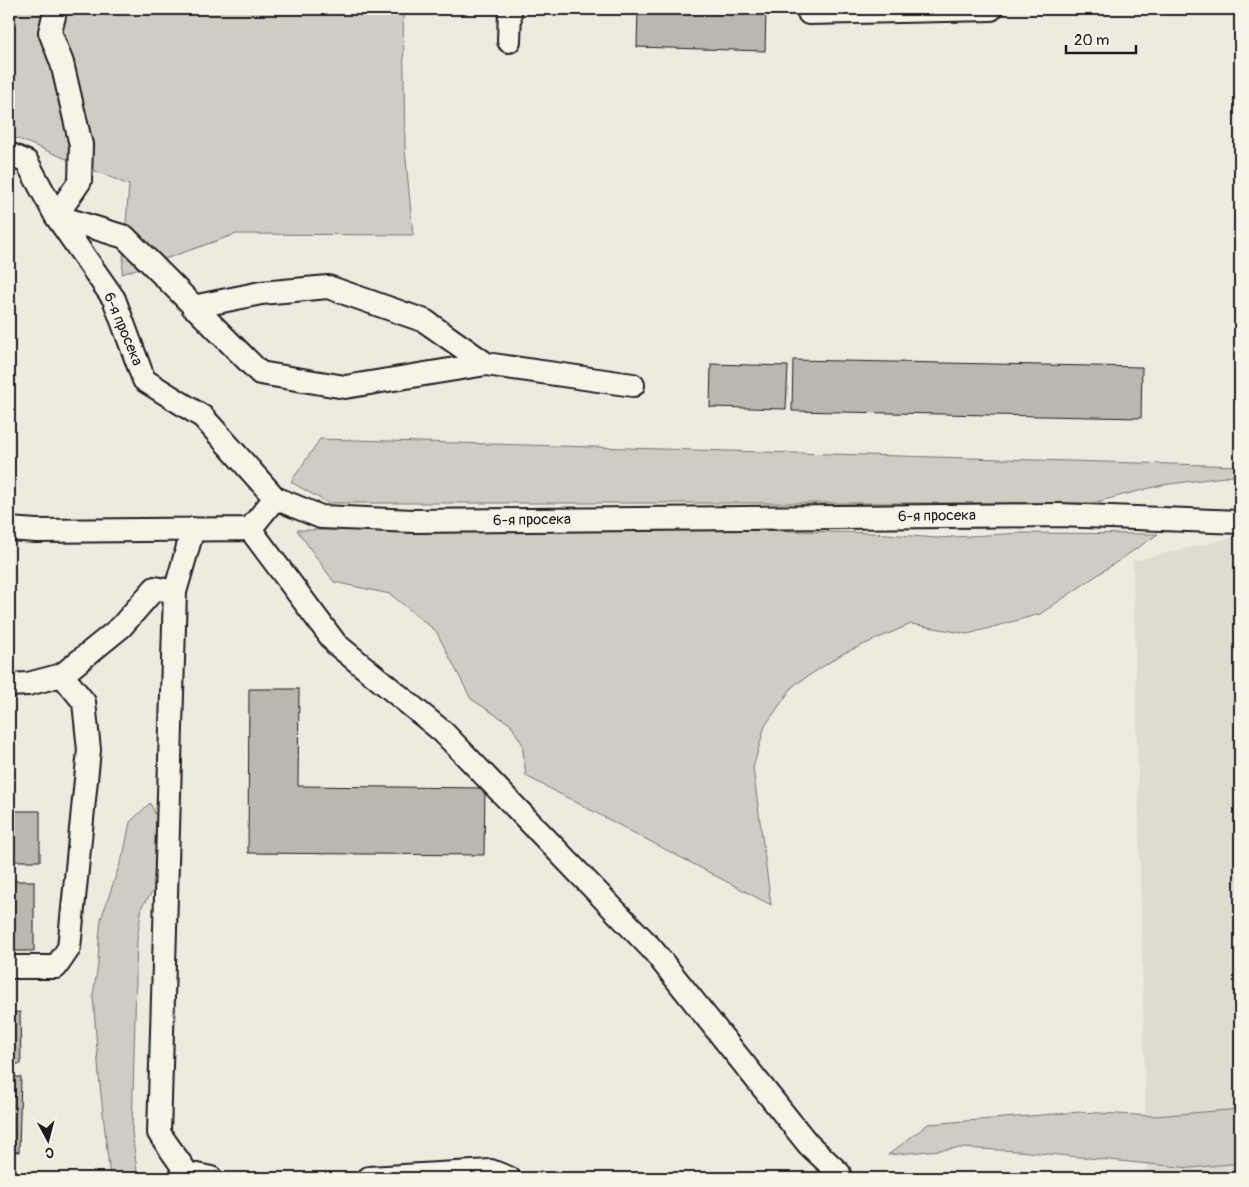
<svg xmlns="http://www.w3.org/2000/svg" width="1249" height="1187" font-family="Pangolin,sans-serif">
<style>
.built{fill:#dedbd1}
.green{fill:#cfccc3;stroke:#767470}
.building{fill:#bab7af;stroke:#1c1c1c}
.lines{fill:none;stroke-linecap:round;stroke-linejoin:round}
.minor-casing{stroke:#1c1c1c;stroke-width:26}
.minor{stroke:#f7f3e8;stroke-width:22}
.labels{text-anchor:middle;dominant-baseline:central;stroke-width:4.5;stroke-linejoin:round;paint-order:stroke}
.street-label{font-size:15px;fill:#1c1c1c;stroke:#f7f3e8}
</style>
<rect width="100%" height="100%" fill="#eeeae0"/>
<filter id="ink" filterUnits="userSpaceOnUse"><feTurbulence type="fractalNoise" baseFrequency=".02" numOctaves="2"/><feDisplacementMap in="SourceGraphic" scale="10" xChannelSelector="R" yChannelSelector="G"/><feConvolveMatrix kernelMatrix="1 2 1 2 8 2 1 2 1" color-interpolation-filters="sRGB"/></filter>
<g filter="url(#ink)">
<path class="built" d="M1240,536V1178H1147L1133,561Z"/>
<path class="green" d="M9,9H403L405,149L413,235L236,234L122,274L129,185L9,135Z
M320,439L1240,466V475L1162,485L1092,503H328L291,482Z
M714,529L874,533L937,538L1022,533L1158,534L1040,614L968,634L911,624L842,654L793,686L765,726L753,768L771,905L526,776L522,743L510,724L471,699L436,631L390,594L334,582L297,530Z
M150,803L161,826L158,885L142,906L137,940L132,1132L138,1178H110L99,1076L93,995L98,965L99,939L101,919L124,852L130,822Z
M1240,1109V1163L1190,1168L1018,1151L960,1148L888,1155L928,1124L1080,1112L1155,1116Z"/>
<path class="building" d="M638,9H766L765,51L637,47Z
M793,360L1142,367L1141,418L792,411Z
M711,364L788,366L786,409L710,407Z
M249,689H299L298,786L485,788L484,855L248,853Z
M9,811H40V861H9Z
M9,881H34V951H9Z
M20,1012L21,1064H9V1013Z
M9,1077H21L19,1152L9,1151Z"/>
<g class="lines">
<defs>
<path id="minor" d="M809,9V13L991,9
M54,16L50,32L62,63L81,145L80,181L56,216L125,237L260,373L345,387L486,364L633,385
M509,41L510,9
M9,154L27,162L56,216L114,299L144,380L203,417L275,498L321,517L413,521L1058,515L1240,522
M193,307L261,293L328,287L425,321L486,364
M275,498L250,529L336,644L443,732L652,949L808,1144L839,1173L840,1178
M9,529L36,531L250,529
M193,529L175,592L159,1133L187,1173L211,1178
M9,685L28,684L62,675L121,627L155,588L175,592
M9,967H56L69,948L89,750L84,702L62,675
M369,1178L491,1171L509,1178"/>
</defs>
<use href="#minor" class="minor-casing"/>
<use href="#minor" class="minor"/>
</g>
</g>
<g class="labels">
<g class="street-label">
<text transform="translate(123 329) rotate(67)">6-я просека</text>
<text transform="translate(937 516) rotate(-1)">6-я просека</text>
<text transform="translate(532 520) rotate(-1)">6-я просека</text>
</g>
</g>
<rect width="1249" height="1187" fill="none" stroke="#f7f3e8" stroke-width="30"/>
<rect x="15" y="15" width="1219" height="1157" fill="none" stroke="#1c1c1c" stroke-width="2" filter="url(#ink)"/>
<g transform="translate(48 1140) rotate(173)" stroke="#f7f3e8" stroke-width="4" paint-order="stroke">
<path d="M0-4L9 19L0 12L-9 19Z" fill="#1c1c1c"/>
<text y="-8" font-size="14" font-weight="bold" text-anchor="middle" fill="#1c1c1c">С</text>
</g>
<path d="M1066 45v8h70v-8" fill="none" stroke="#1c1c1c" stroke-width="2.5"/>
<text x="1074" y="45" font-size="15" fill="#1c1c1c" stroke="#f7f3e8" stroke-width="4" paint-order="stroke">20 m</text>
</svg>
